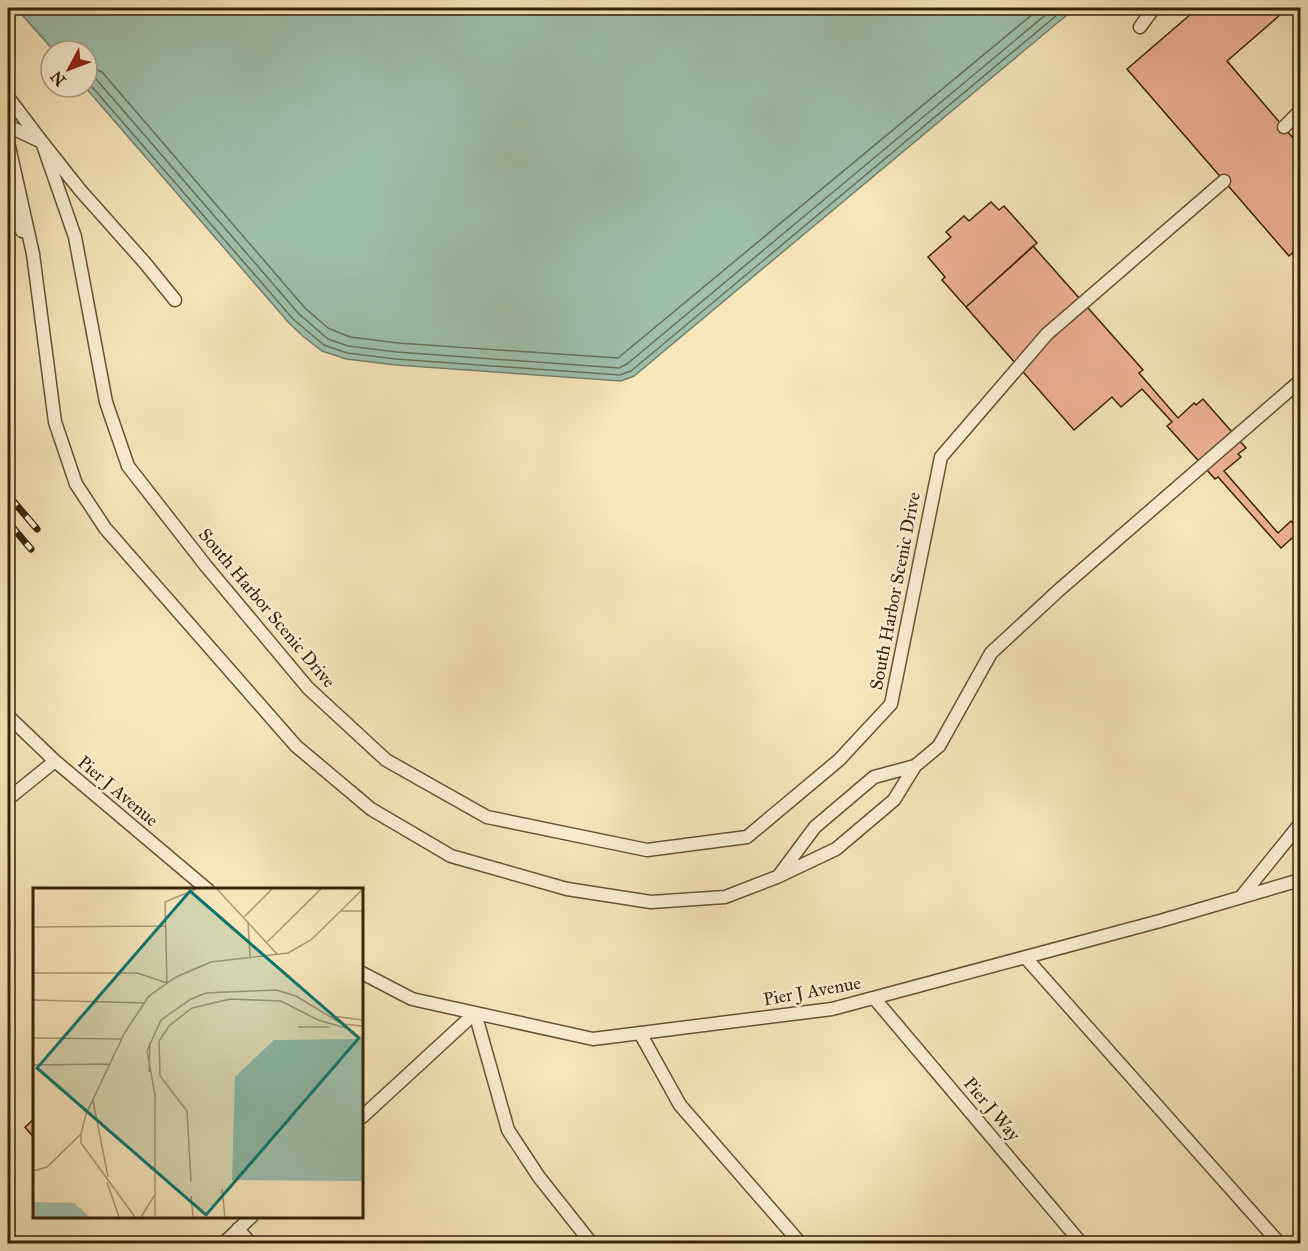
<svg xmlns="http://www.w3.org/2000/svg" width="1308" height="1251" font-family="'IM FELL Great Primer',serif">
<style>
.water{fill:#9ebfac;stroke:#75806a;stroke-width:1.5}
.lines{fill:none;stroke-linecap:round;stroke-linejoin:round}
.shore{stroke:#6a705a;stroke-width:1.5}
.building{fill:#eeb397;stroke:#372208;stroke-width:1.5}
.lane-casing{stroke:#675335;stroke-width:15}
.lane{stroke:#faeed3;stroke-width:12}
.rail-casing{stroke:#372208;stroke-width:7}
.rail{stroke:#faeed3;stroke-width:4.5;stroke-dasharray:14;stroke-linecap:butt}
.labels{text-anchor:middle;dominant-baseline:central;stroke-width:5;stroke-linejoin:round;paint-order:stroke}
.street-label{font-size:18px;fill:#372208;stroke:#faeed3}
.inset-road{fill:none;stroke:#aa9773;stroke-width:1.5}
.view{fill:#0f766e;fill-opacity:0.15;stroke:#0f766e;stroke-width:3}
.inset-edge{fill:none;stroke:#372208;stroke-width:3}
</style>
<rect width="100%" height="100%" fill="#f7e5bb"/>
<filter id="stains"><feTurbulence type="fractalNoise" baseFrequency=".00333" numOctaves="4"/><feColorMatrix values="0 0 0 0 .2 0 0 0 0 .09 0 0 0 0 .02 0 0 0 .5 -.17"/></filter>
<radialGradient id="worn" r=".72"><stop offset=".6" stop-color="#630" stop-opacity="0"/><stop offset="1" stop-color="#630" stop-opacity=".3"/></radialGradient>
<path class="water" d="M16,8H1062L1068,14L634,376L621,381L396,365L346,359L322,351L304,337L289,323L85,87H87V51H54Z"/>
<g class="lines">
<path class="shore" d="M87,65L102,72L305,308L328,328L350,337L398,343L618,358L1040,8
M87,74L96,79L299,314L328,339L348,346L397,352L619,368L627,364L1049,12L1050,8
M87,81L293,319L324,345L347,353L396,359L620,375L631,371L1057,15L1058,8"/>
</g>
<path class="building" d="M1198,8H1233L1237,12L1242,8H1288L1227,61L1300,146V246L1289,256L1127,69Z
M991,202L999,210L1004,206L1037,243L966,307L942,280L945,277L928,257L951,237L946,232L964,216L969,221Z
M1033,246L1143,370L1139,373L1178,418L1194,403L1196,405L1203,399L1246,448L1238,454L1241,457L1224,471L1278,533L1291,521L1300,531L1281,548L1218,477L1215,479L1167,426L1172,422L1142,389L1121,407L1112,397L1074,430L966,307Z
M34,1119V1138L25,1127Z"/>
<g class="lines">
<defs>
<path id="lane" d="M1140,27L1154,8
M8,97L42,142L75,237L106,402L128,466L206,566L308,688L386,760L487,817L647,850L747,837L839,760L891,704L941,457L1047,334L1224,181
M8,126L42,142L80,190L145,263L175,300
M1284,127L1300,111
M8,142L33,254L55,422L76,484L105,528L296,746L371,809L451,856L567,889L651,902L725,897L777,877L836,849L894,800L915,766L939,746L991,653L1059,590L1300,381
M8,200L22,231
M8,716L55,761L208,890
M8,799L55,761
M780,874L815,827L874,777L915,766
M1241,897L1300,824
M1025,957L1280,1244
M362,973L412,999L593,1039L832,1009L1160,921L1300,880
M874,998L1082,1244
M640,1033L680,1105L801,1244
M362,1117L475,1013L508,1130L539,1177L592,1244
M238,1229L251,1244
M223,1244L252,1216"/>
</defs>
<use href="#lane" class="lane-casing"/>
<use href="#lane" class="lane"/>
<defs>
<path id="rail" d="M8,495L37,529
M8,522L31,549"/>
</defs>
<use href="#rail" class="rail-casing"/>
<use href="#rail" class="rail"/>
</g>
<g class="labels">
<g class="street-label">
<text transform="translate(895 591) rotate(-79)">South Harbor Scenic Drive</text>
<text transform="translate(267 608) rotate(50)">South Harbor Scenic Drive</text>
<text transform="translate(118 791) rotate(40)">Pier J Avenue</text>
<text transform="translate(812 991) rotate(-10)">Pier J Avenue</text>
<text transform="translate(992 1109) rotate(50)">Pier J Way</text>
</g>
</g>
<g transform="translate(33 888)">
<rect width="330" height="330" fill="#f7e5bb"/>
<path d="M330,151V293L199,292L202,189L241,152ZM0,314L41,315L57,329H0Z" fill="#9ebfac"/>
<path class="inset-road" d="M184,1L244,66M307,23H330M211,29L239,1M215,34L217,68M0,39L132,38M234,54L288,1M0,85H104L134,95L132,14L163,1M0,112L112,115M298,128L330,132M265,139H296M0,150L89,151M0,177L77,176M116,184L117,154M60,213L75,289M0,283L14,279L48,246M74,294L86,329M158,294L154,223L127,188L126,153L136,138L159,120L197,111L248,113L285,132L313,140M189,301L192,329M158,308L160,329M102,329L48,255V246L53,226L92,144L116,108L143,89L178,74L255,65L278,52L330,1M108,329L121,308M122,329V207L114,163L128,132L158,111L173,105L243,102L263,108L309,136L330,138"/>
<path class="view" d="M157,3L326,150L173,327L4,180Z"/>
<rect width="330" height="330" class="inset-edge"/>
</g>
<rect width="1308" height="1251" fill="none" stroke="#f7e5bb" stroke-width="30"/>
<rect x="9" y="9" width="1290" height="1233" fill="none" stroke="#372208" stroke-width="3"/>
<rect x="15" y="15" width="1278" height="1221" fill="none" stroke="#372208" stroke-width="1.5"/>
<g transform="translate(69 69) rotate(229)"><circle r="28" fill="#faeed3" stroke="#ac9c82" stroke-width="1.5"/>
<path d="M0-4.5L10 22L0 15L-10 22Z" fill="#8f2418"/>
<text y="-9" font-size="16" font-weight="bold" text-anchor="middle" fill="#372208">N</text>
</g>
<rect width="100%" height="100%" filter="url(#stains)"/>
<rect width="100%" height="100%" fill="url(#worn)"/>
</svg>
